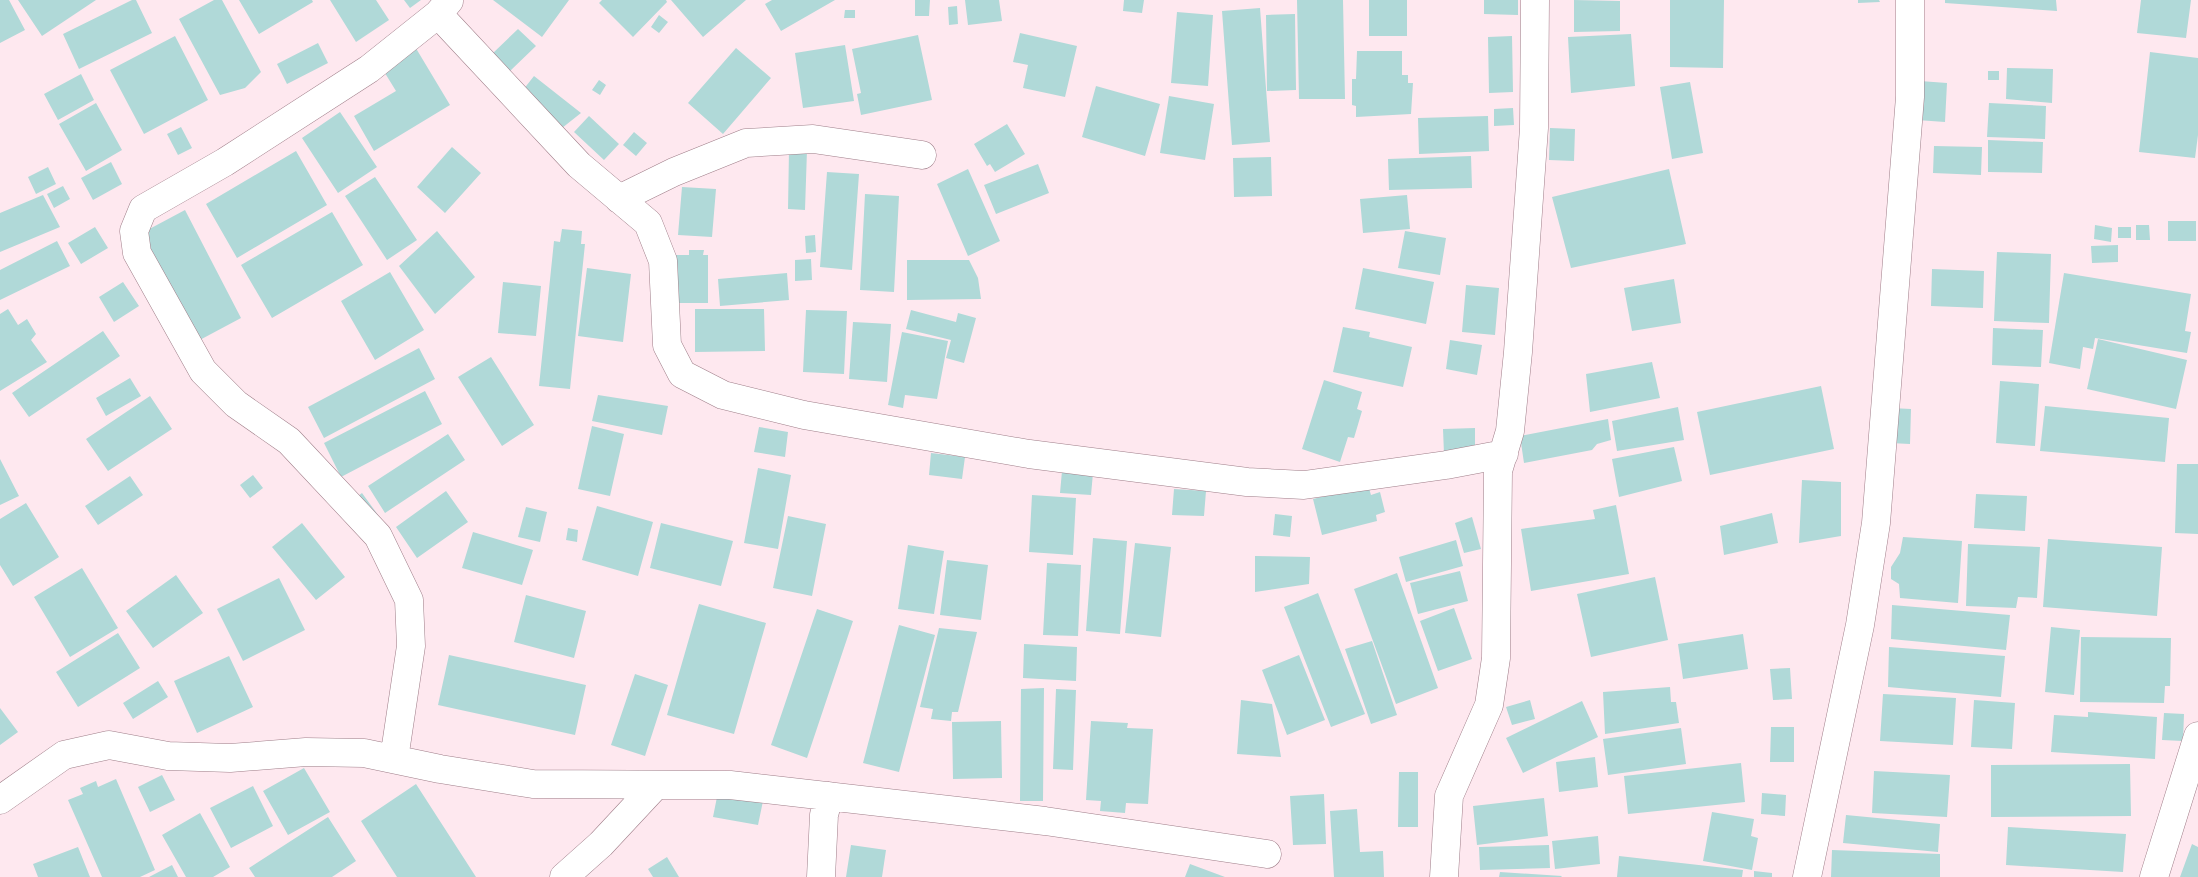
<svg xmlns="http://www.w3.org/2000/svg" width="2198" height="877" font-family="'Asap Condensed',sans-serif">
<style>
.building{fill:#b0d9d8}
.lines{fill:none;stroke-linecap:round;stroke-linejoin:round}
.minor-casing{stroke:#9f7e89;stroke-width:29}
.minor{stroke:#fff;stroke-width:28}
</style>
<rect width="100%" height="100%" fill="#fee8ef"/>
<path class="building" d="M0,0H9L25,30L0,43Z
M18,0H96L42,36Z
M132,0H136L152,33L79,69L63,34Z
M214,0H222L261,72L245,88L220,95L179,19Z
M239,0H312L313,2L259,34Z
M330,0H376L389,20L356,42Z
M404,0H421L410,8Z
M493,0H569L542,37Z
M602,0H666L667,2L633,37L599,3Z
M671,0H746L703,37Z
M772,0H835L781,31L765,4Z
M915,0H930L929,16H915Z
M965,0H999L1002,21L968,25Z
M1124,0H1144L1142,13L1123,11Z
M1297,0H1343L1345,99H1299Z
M1369,0H1407V36H1369Z
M1484,0H1518V15L1484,14Z
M1574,0L1620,1V31L1574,32Z
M1670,0H1724L1723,68L1670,67Z
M1858,0H1879L1880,2L1858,3Z
M1945,0H2056L2057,11L1945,3Z
M2141,0H2191L2186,38L2137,33Z
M957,6L958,24L949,25L948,7Z
M1260,8L1270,142L1232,145L1222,11Z
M845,10H855V18H844Z
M1177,12L1213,15L1208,86L1171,83Z
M1295,14L1296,90L1267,91L1266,15Z
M659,15L668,22L659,33L651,27Z
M518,29L536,46L510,71L492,54Z
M1020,33L1077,46L1065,97L1023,88L1028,65L1013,62Z
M1631,34L1635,86L1571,93L1568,37Z
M918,35L932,100L861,115L857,94L861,93L852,49Z
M175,36L208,100L144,134L110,70Z
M1512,36L1513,92L1489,93L1488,37Z
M318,43L328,63L287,84L277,64Z
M414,45L450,105L374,151L354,116L396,91L380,65Z
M845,45L854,101L803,108L795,53Z
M736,48L771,78L723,134L688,103Z
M1357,51H1402V75H1408V83H1413L1411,114L1356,117V106L1352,105V79H1356Z
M2150,52L2198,58V135L2195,158L2139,152Z
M2007,68L2053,69L2052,103L2006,99Z
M1988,71H1999V80H1988Z
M81,74L94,100L58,120L44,94Z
M534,76L581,113L562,128L523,90Z
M599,80L606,85L600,95L592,90Z
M1920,81L1947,83L1945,122L1917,120Z
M1690,82L1703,153L1672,159L1660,87Z
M1096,86L1160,104L1145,156L1082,137Z
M1169,96L1214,104L1205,160L1160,153Z
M96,103L122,150L86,171L59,124Z
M1989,103L2046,106L2045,139L1987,137Z
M1513,108L1514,125L1494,126V109Z
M340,112L377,167L338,193L302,138Z
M589,116L619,144L604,160L574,132Z
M1488,116L1489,151L1419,154L1418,118Z
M1007,124L1025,154L995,172L990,164L987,166L974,144Z
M181,127L192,148L178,155L167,134Z
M1550,128L1575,129L1574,161L1549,160Z
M634,132L647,143L636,156L623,145Z
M1988,140L2043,142L2042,173L1988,172Z
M1934,146L1982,147L1981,175L1933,173Z
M452,147L481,173L445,213L417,187Z
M789,150H807L805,210L788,209Z
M296,151L327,205L237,258L206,204Z
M1471,156L1472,188L1389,190L1388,159Z
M1271,157L1272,196L1234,197L1233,158Z
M111,162L122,184L93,200L81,178Z
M1038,164L1049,193L996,214L984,185Z
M48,167L56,184L36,194L28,177Z
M968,169L1000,241L968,256L937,184Z
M1669,169L1686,244L1571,268L1552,197Z
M827,172L859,174L852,270L820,267Z
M375,177L417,240L387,260L345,196Z
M63,186L70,199L54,208L47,194Z
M682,187L716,189L712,237L678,235Z
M865,194L899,196L894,292L860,290Z
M43,195L60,227L0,252V213Z
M1407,195L1410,229L1363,233L1360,199Z
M185,210L241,318L196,342L140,234Z
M332,212L363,265L272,318L241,265Z
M2168,221H2196V241H2168Z
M2095,225L2112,228L2111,242L2094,239Z
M2136,225H2149L2150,240H2136Z
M95,227L108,248L81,264L68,243Z
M2118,227H2131V238H2118Z
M562,229L582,231L581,244H585L570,389L539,386L554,241L560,242Z
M437,231L475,277L435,314L399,266Z
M1405,231L1446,238L1440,275L1398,268Z
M815,235L816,252L806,253L805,236Z
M57,241L70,266L0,300V270Z
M2118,245V262L2092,263L2091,246Z
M689,250H704L703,255H708V303H669V255H689Z
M1997,252L2051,254L2049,323L1994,321Z
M811,259L812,280L795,281V260Z
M907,260H969L978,278L981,299L907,300Z
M587,268L631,274L623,342L578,336Z
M1363,268L1434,282L1426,324L1355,309Z
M1932,269L1984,271L1983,308L1931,306Z
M390,272L424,330L375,360L341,301Z
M787,273L789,300L720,306L718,279Z
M2064,273L2191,294L2185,331L2191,332L2187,353L2095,338L2093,349L2083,347L2080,369L2049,363Z
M1674,279L1681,323L1632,331L1624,288Z
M123,282L139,306L114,322L99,297Z
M503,282L541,286L536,336L498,333Z
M1466,285L1499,288L1495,335L1462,332Z
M8,309L18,325L27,319L36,334L31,340L47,362L0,391V314Z
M695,309H764L765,351L695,352Z
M806,310L847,311L844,374L803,372Z
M911,310L956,322L958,313L976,318L964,363L946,358L951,340L906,329Z
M853,322L891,324L887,382L849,379Z
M1343,327L1370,332L1369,337L1412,347L1403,387L1333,372Z
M1993,328L2043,330L2041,367L1992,365Z
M103,331L120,356L29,417L12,393Z
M902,332L948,341L937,399L905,395L903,408L888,405Z
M2098,339L2187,360L2176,409L2087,389Z
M1450,340L1482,345L1477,375L1446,369Z
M419,348L435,379L324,438L308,407Z
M491,357L534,425L502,446L458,377Z
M1652,362L1660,398L1590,412L1586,374Z
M130,378L141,396L106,416L96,398Z
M1324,380L1362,392L1357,409L1362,411L1354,438L1348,437L1340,462L1302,449Z
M2000,381L2039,384L2035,446L1996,443Z
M1821,386L1834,449L1710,475L1697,412Z
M425,391L442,424L341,477L324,443Z
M598,395L668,406L662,435L592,421Z
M150,396L172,429L108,471L86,439Z
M2045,406L2169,418L2165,462L2040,451Z
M1678,407L1684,440L1617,451L1612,421Z
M1891,408L1911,409L1910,444L1890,443Z
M1608,419L1611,440L1597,444L1592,450L1524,463L1520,436Z
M592,426L624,434L610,496L578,489Z
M759,427L788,432L785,457L754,452Z
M1475,428V453L1444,454L1443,429Z
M448,434L465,460L385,513L368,486Z
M1674,447L1682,481L1619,497L1612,459Z
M931,453L965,457L962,479L929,475Z
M0,459L19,496L0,505Z
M2177,464H2198V534L2175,533Z
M758,468L791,475L778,549L744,543Z
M1062,471L1093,473L1091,495L1060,493Z
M253,475L263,488L250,498L240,485Z
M130,476L143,495L98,525L85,506Z
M1802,480L1841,482V536L1799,543Z
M1368,485L1371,495L1380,492L1385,512L1376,515L1377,521L1322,535L1313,499Z
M1174,489L1206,491L1204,516L1172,515Z
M446,491L468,522L417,558L396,527Z
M362,493L378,515L368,522L353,500Z
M1976,494L2027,496L2025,531L1974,528Z
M1032,495L1076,498L1073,555L1029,552Z
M26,503L59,557L13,586L0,565V519Z
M1616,505L1629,574L1531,591L1521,529L1595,519L1593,510Z
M597,506L653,522L638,576L582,560Z
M526,507L547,512L540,542L518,537Z
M1772,513L1778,543L1724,555L1720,526Z
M1275,514L1292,516L1290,537L1273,535Z
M788,516L826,524L812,596L773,588Z
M1472,517L1481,549L1464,553L1455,523Z
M302,523L345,577L316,600L272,547Z
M661,523L733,541L721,586L650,568Z
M568,528L578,530L577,542L566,540Z
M473,532L533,550L522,585L462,568Z
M1903,537L1962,541L1958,603L1900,598L1899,584L1891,579V567L1900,553Z
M1093,538L1127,541L1120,634L1086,631Z
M2048,539L2162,547L2157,616L2043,607Z
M1456,540L1463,566L1406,582L1399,557Z
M1135,543L1171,547L1161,637L1125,633Z
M1968,544L2040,547L2037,598L2018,597L2016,608L1966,606Z
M908,545L944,551L934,614L898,609Z
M1255,556L1310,557L1309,584L1255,592Z
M947,560L988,565L981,620L940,615Z
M1047,563L1081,565L1078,636L1043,635Z
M82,568L118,628L70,657L34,597Z
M1460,571L1468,601L1418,614L1410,583Z
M1397,573L1438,688L1396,704L1354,589Z
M176,575L203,613L153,648L126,611Z
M1655,577L1668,640L1591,657L1577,594Z
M279,578L305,630L243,661L217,609Z
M1318,593L1365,714L1331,727L1284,607Z
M526,595L586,611L574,658L514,642Z
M699,604L766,623L734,734L667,715Z
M1892,605L2010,615L2006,650L1891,639Z
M1454,608L1472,659L1438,671L1420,621Z
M817,609L853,621L807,758L771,745Z
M899,625L935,635L899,772L863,763Z
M2051,627L2080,630L2074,695L2045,692Z
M939,628L977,632L958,712H952L951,721L931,719L933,709L920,707Z
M118,633L140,668L78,707L56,672Z
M1743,634L1748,669L1683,679L1678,644Z
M2081,637L2171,638L2170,686H2165L2164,703L2080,702Z
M1372,641L1397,715L1371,724L1345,649Z
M1024,644L1077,647L1076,681L1023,678Z
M1889,647L2005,656L2001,697L1888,687Z
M449,655L586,685L575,735L438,705Z
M1299,655L1325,720L1287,735L1262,670Z
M229,656L253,707L197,733L174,681Z
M1790,668L1792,699L1773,700L1770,669Z
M635,674L668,685L645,756L611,745Z
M158,681L168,697L133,719L123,703Z
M1670,687L1671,702H1676L1679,723L1605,734L1603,692Z
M1044,688L1043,801H1020L1021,689Z
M1056,689L1076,690L1073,770L1053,769Z
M1883,694L1956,698L1953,745L1880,741Z
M1241,700L1272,704L1281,757L1237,754Z
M1530,700L1535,719L1512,725L1506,707Z
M1974,700L2015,703L2012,749L1971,747Z
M1582,701L1598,737L1523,773L1506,738Z
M0,708L18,732L0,745Z
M2088,712L2157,717L2155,759L2051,752L2054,715L2088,717Z
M2164,713L2184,714L2183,741L2162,740Z
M1001,721L1002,778L953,779L952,722Z
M1091,721L1128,723L1127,728L1153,729L1148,804L1126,803L1125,813L1100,811L1101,801L1086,800Z
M1771,727H1794V762H1770Z
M1681,728L1686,764L1608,775L1603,739Z
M1595,757L1598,787L1559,792L1556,762Z
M1741,763L1745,802L1628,814L1624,776Z
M2130,764L2131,816L1991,817V765Z
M304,768L330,812L288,835L263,791Z
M1874,771L1950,775L1947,817L1872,813Z
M1399,772H1418V827H1398Z
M162,775L175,800L150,812L138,787Z
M116,779L155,870L140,877H102L68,800L83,794L80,788L96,781L98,787Z
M416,784L476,877H397L361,821Z
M253,786L273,826L231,848L210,808Z
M718,792L763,801L758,825L713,817Z
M1762,793L1786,795L1785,816L1761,814Z
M1324,794L1326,844L1293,845L1290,796Z
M1544,798L1548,836L1477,845L1473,806Z
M1357,809L1360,852L1383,851L1384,877H1334L1330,811Z
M1712,812L1754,819L1751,836L1758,838L1752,870L1703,861Z
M200,813L230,867L213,877H186L162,835Z
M1846,815L1940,824L1938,852L1843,843Z
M328,817L356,861L332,877H255L249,868Z
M2008,827L2126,834L2123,872L2006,865Z
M1598,836L1600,864L1555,869L1552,841Z
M2192,844L2198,847V877H2180Z
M851,845L886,850L882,877H846Z
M1549,845L1550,868L1480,870L1479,847Z
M78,847L90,877H38L33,864Z
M1832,850L1940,854V877H1831Z
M1619,856L1743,870L1742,877H1617Z
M667,857L679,877H653L648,869Z
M1190,864L1225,877H1185Z
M172,865L178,877H149Z
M1754,871L1772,873V877H1754Z
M1500,872L1562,876L1561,877H1499Z"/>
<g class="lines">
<defs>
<path id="minor" d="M438,14L579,165L648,223L663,261L667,345L682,374L723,395L804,415L1029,454L1247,482L1304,485L1446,465L1504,454
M619,199L674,172L746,143L813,139L922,155
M394,759L411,646L409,600L378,536L289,441L236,404L203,371L137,253L134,231L143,209L225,162L369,69L438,14L449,1
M0,800L64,755L109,745L168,756L230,758L306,752L364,753L440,769L533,784L730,785L1045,821L1267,854
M564,877L601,844L656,785
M821,877L824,815L829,796
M1444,877L1449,796L1489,705L1496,658L1498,471L1510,431L1518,352L1534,128L1535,0
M1807,877L1860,625L1876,523L1910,97V0
M2154,877L2198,736"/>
</defs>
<use href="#minor" class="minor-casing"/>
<use href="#minor" class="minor"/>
</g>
</svg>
